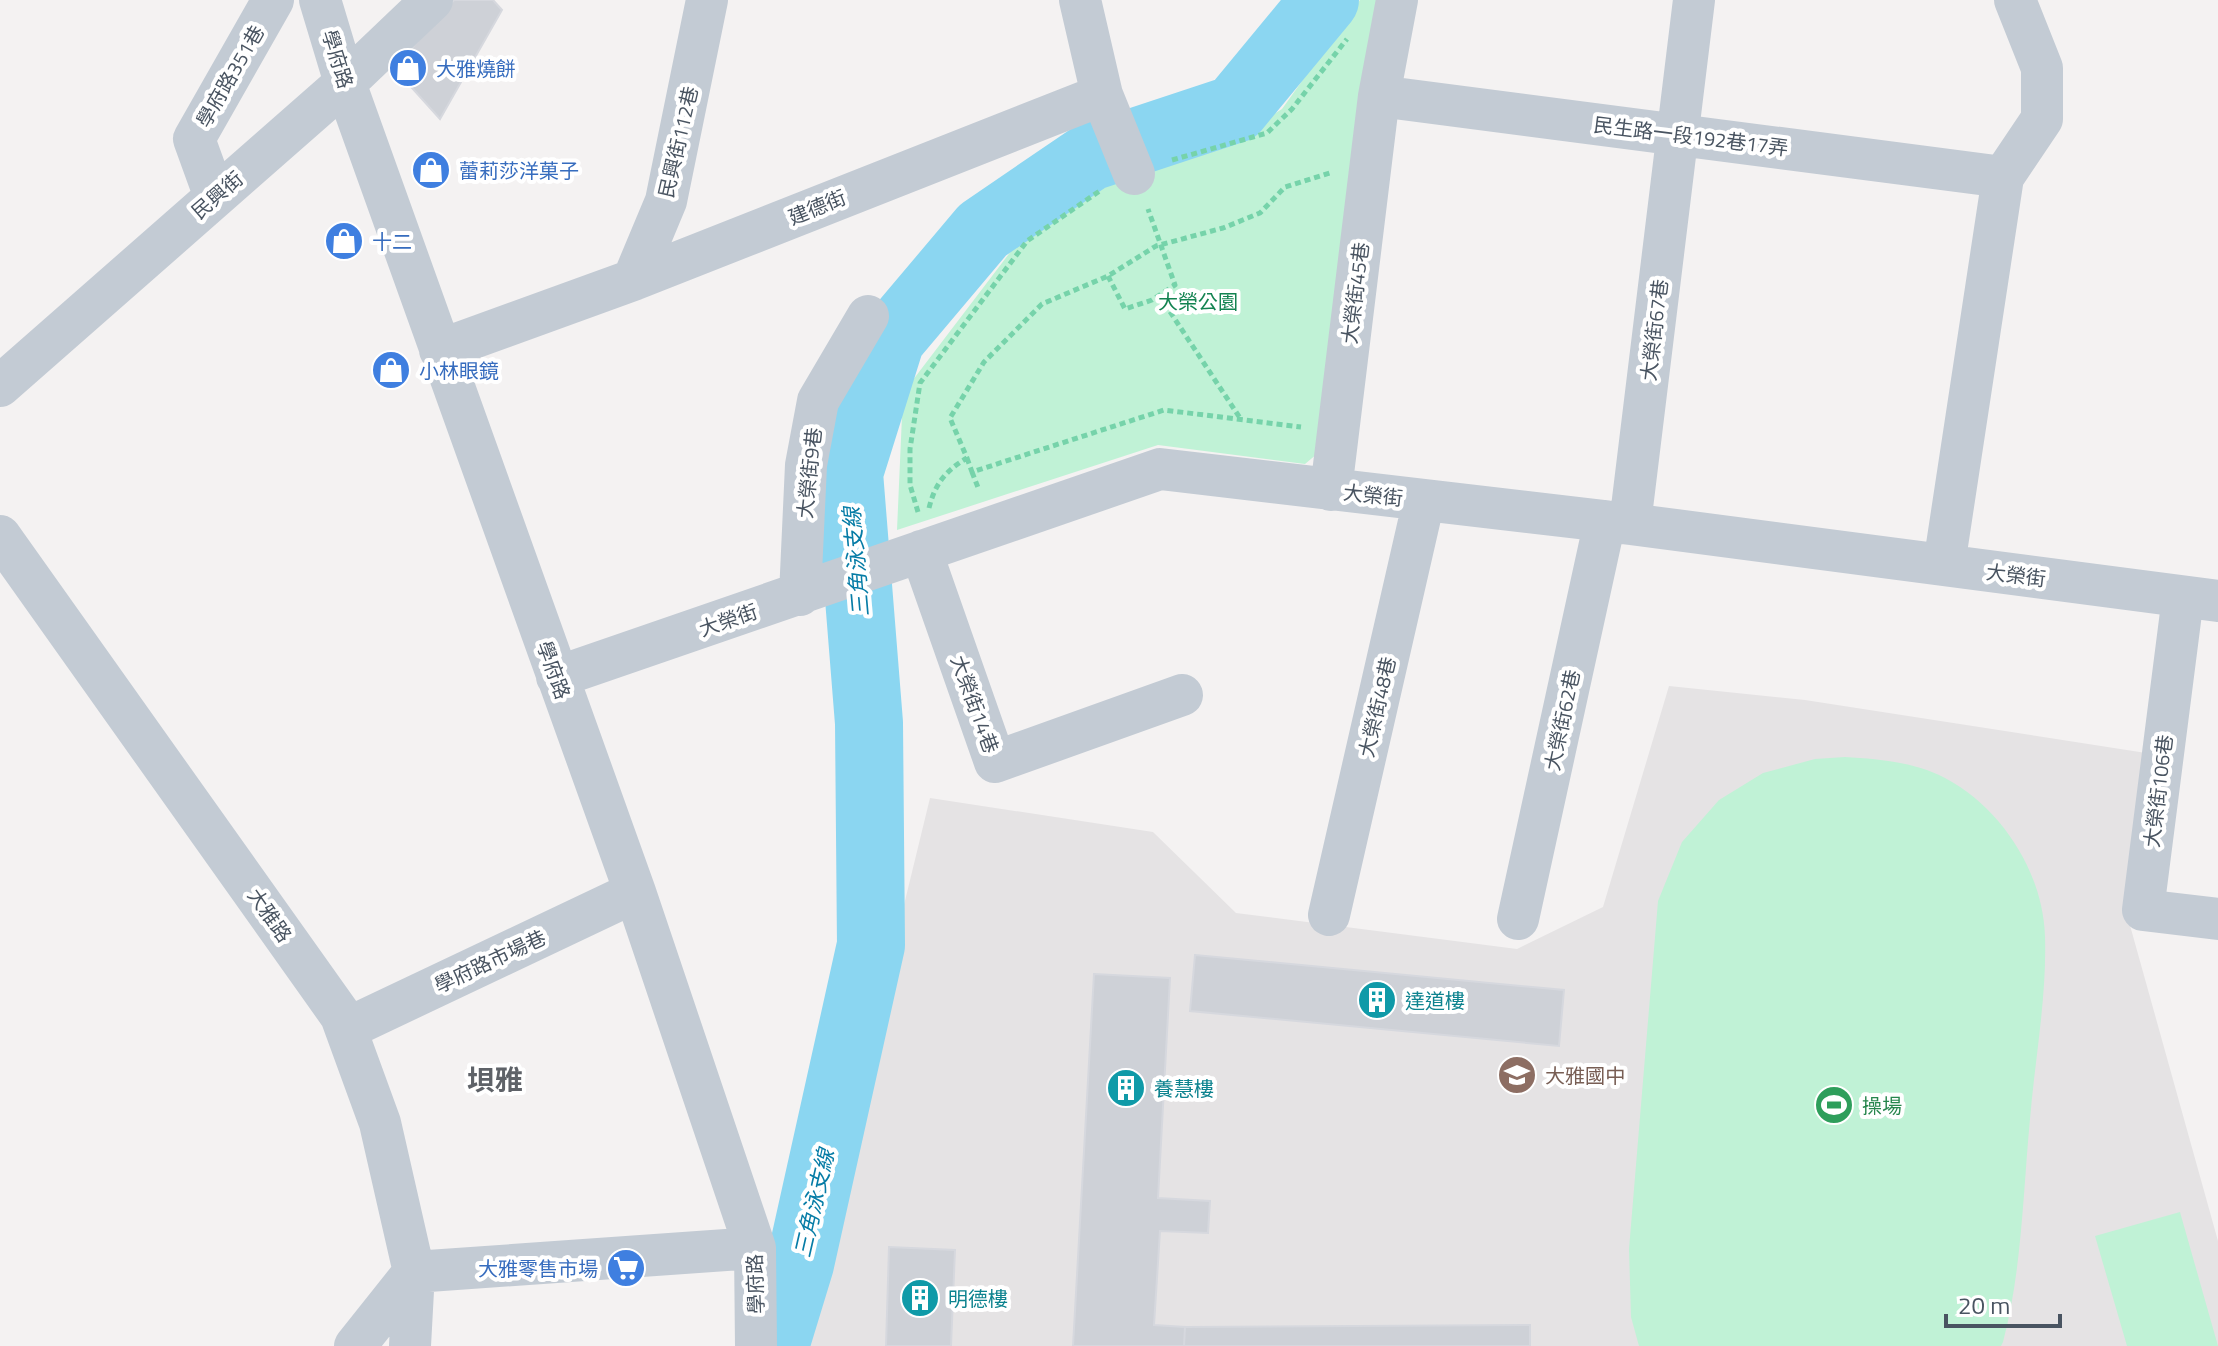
<svg xmlns="http://www.w3.org/2000/svg" width="2218" height="1346" font-family="'Titillium Web','Noto Sans TC',sans-serif">
<style>
.education{fill:#e5e3e4}
.green{fill:#c0f2d6}
.lines{fill:none;stroke-linecap:round;stroke-linejoin:round}
.river{stroke:#8bd6f1;stroke-width:68}
.building{fill:#ced1d7;stroke:#d6d8de;stroke-width:2}
.path{stroke:#76d3aa;stroke-width:5;stroke-dasharray:6 4;stroke-linecap:butt}
.minor{stroke:#c3cbd4;stroke-width:42}
.labels{text-anchor:middle;dominant-baseline:central;stroke-width:8;stroke-linejoin:round;paint-order:stroke}
.street-label{font-size:20px;fill:#495461;stroke:#fff}
.shop-label{font-size:20px;fill:#366cbe;stroke:#fff;text-anchor:start}
.park-label{font-size:20px;fill:#138351;stroke:#fff}
.culture-label{font-size:20px;fill:#0d838f;stroke:#fff;text-anchor:start}
.education-label{font-size:20px;fill:#785e54;stroke:#fff;text-anchor:start}
.leisure-label{font-size:20px;fill:#27864d;stroke:#fff;text-anchor:start}
.water-label{font-size:22px;font-style:italic;fill:#067ca6;stroke:#fff}
.district-label{font-size:28px;font-weight:bold;fill:#5e6268;stroke:#fff}
</style>
<rect width="100%" height="100%" fill="#f4f2f2"/>
<path class="education" d="M1669,686L1805,700L2146,753L2126,911L2218,1241V1346H806L832,1201L930,798L1153,832L1236,913L1517,949L1603,907Z"/>
<path class="green" d="M1360,0H1390L1330,443L1305,464L1158,445L897,530L903,393L1021,238L1112,178L1150,162L1236,138L1282,109Z
M1845,757C1878,759 1915,762 1945,778C2002,808 2043,873 2045,936C2047,996 2035,1059 2030,1119C2023,1193 2022,1270 2003,1342L2001,1346H1639L1631,1317L1629,1249L1658,901L1682,842L1719,800L1763,773L1815,759Z
M2180,1212L2218,1346H2127L2095,1236Z"/>
<g class="lines">
<path class="river" d="M775,1346L800,1264L871,945L869,723L849,473L891,339L983,230L1090,157L1235,109L1325,0"/>
</g>
<path class="building" d="M454,0H493L502,10L440,119L394,68Z
M1195,955L1564,990L1559,1046L1190,1011Z
M1094,974L1170,978L1158,1198L1210,1201L1208,1233L1160,1231L1154,1325L1185,1327L1184,1346H1073Z
M889,1247L955,1250L951,1346H886Z
M1530,1325V1346H1184L1185,1327Z"/>
<g class="lines">
<path class="path" d="M1172,160L1267,133L1292,109L1347,39
M1108,276L1125,309L1152,300L1175,285L1148,209
M1159,295L1240,418
M967,458L972,472L1164,410L1301,427
M972,472L979,490
M929,508C935,484 945,471 967,458L950,418L984,362L1042,304L1108,276L1156,246L1223,228L1260,213L1285,187L1330,173
M918,512L910,485V449L920,383L1027,241L1101,190"/>
<path class="minor" d="M320,0L345,83L635,892L755,1248L756,1346
M1102,95L1134,174
M1379,96L2003,177
M215,197L194,139L273,0
M633,280L666,201L707,0
M440,350L633,280L1102,95L1080,0
M0,386L345,83L432,0
M1331,490L1379,96L1397,0
M1630,524L1694,0
M0,536L341,1016L380,1123L414,1272L410,1346
M921,551L995,762L1182,695
M1944,565L2003,177L2042,119V68L2015,0
M800,595L806,465L818,401L868,316
M2183,597L2143,910L2218,919
M557,677L1160,469L1630,524L2218,601
M1329,915L1424,500
M1518,919L1605,521
M346,1029L635,892
M355,1346L414,1272L755,1248"/>
</g>
<defs>
<symbol id="shop-disc" viewBox="-11 -11 22 22"><circle r="9.5" fill="#3f7fe0" stroke="#fff"/><path d="M-5-2.5h2.3a2.7 3.5 0 0 1 5.4 0H5L5.5 6h-11ZM-1.5-2.5h3a1.5 2.3 0 0 0-3 0Z" fill="#fff"/></symbol>
<symbol id="building-disc" viewBox="-11 -11 22 22"><circle r="9.5" fill="#0f9aa8" stroke="#fff"/><path d="M-4-6H4V6H1V3H-1V6H-4ZM-2.5-4.3h1.7v1.8h-1.7ZM.8-4.3h1.7v1.8H.8ZM-2.5-1h1.7V.8h-1.7ZM.8-1h1.7V.8H.8Z" fill="#fff"/></symbol>
<symbol id="school-disc" viewBox="-11 -11 22 22"><circle r="9.5" fill="#8d6e63" stroke="#fff"/><path d="M0-5L7-2L0 1L-7-2ZM-4 1L0 2.5L4 1V4Q0 6-4 4Z" fill="#fff"/></symbol>
<symbol id="stadium-disc" viewBox="-11 -11 22 22"><circle r="9.5" fill="#2e9e5b" stroke="#fff"/><path d="M0-5a6.5 5 0 1 0 0 10a6.5 5 0 1 0 0-10ZM-3.5-1.8h7v3.6h-7Z" fill="#fff"/></symbol>
<symbol id="supermarket-disc" viewBox="-11 -11 22 22"><circle r="9.5" fill="#3f7fe0" stroke="#fff"/><path d="M-6-5.5h2.5l.6 2H6L4.5 2H-2.5L-4.4-4H-6ZM-1.5 3.2a1.3 1.3 0 1 0 .1 0ZM3 3.2a1.3 1.3 0 1 0 .1 0Z" fill="#fff"/></symbol>
</defs>
<g fill-rule="evenodd">
<use href="#shop-disc" x="386" y="46" width="44" height="44"/>
<use href="#shop-disc" x="409" y="148" width="44" height="44"/>
<use href="#shop-disc" x="322" y="219" width="44" height="44"/>
<use href="#shop-disc" x="369" y="348" width="44" height="44"/>
<use href="#building-disc" x="1355" y="978" width="44" height="44"/>
<use href="#school-disc" x="1495" y="1053" width="44" height="44"/>
<use href="#building-disc" x="1104" y="1066" width="44" height="44"/>
<use href="#stadium-disc" x="1812" y="1083" width="44" height="44"/>
<use href="#supermarket-disc" x="604" y="1246" width="44" height="44"/>
<use href="#building-disc" x="898" y="1276" width="44" height="44"/>
</g>
<g class="labels">
<g class="street-label">
<text transform="translate(338 59) rotate(73)">學府路</text>
<text transform="translate(230 76) rotate(-60)">學府路351巷</text>
<text transform="translate(1691 136) rotate(7)">民生路一段192巷17弄</text>
<text transform="translate(678 142) rotate(-77)">民興街112巷</text>
<text transform="translate(217 195) rotate(-41)">民興街</text>
<text transform="translate(817 207) rotate(-22)">建德街</text>
<text transform="translate(1355 293) rotate(-83)">大榮街45巷</text>
<text transform="translate(1654 330) rotate(-83)">大榮街67巷</text>
<text transform="translate(809 473) rotate(-84)">大榮街9巷</text>
<text transform="translate(1373 495) rotate(6)">大榮街</text>
<text transform="translate(2016 575) rotate(7)">大榮街</text>
<text transform="translate(728 620) rotate(-19)">大榮街</text>
<text transform="translate(554 670) rotate(70)">學府路</text>
<text transform="translate(975 704) rotate(70)">大榮街14巷</text>
<text transform="translate(1377 707) rotate(-77)">大榮街48巷</text>
<text transform="translate(1562 720) rotate(-78)">大榮街62巷</text>
<text transform="translate(2158 791) rotate(-83)">大榮街106巷</text>
<text transform="translate(270 915) rotate(55)">大雅路</text>
<text transform="translate(490 961) rotate(-25)">學府路市場巷</text>
<text transform="translate(755 1284) rotate(-92)">學府路</text>
</g>
<g class="shop-label">
<text x="436" y="68">大雅燒餅</text>
<text x="459" y="170">蕾莉莎洋菓子</text>
<text x="372" y="241">十二</text>
<text x="419" y="370">小林眼鏡</text>
<text x="598" y="1268" text-anchor="end">大雅零售市場</text>
</g>
<g class="park-label">
<text x="1198" y="301">大榮公園</text>
</g>
<g class="culture-label">
<text x="1405" y="1000">達道樓</text>
<text x="1154" y="1088">養慧樓</text>
<text x="948" y="1298">明德樓</text>
</g>
<g class="education-label">
<text x="1545" y="1075">大雅國中</text>
</g>
<g class="leisure-label">
<text x="1862" y="1105">操場</text>
</g>
<g class="water-label">
<text transform="translate(856 562) rotate(-95)">三角泳支線</text>
<text transform="translate(814 1203) rotate(-77)">三角泳支線</text>
</g>
<g class="district-label">
<text x="495" y="1079">垻雅</text>
</g>
</g>
<path d="M1946 1314v12h114v-12" fill="none" stroke="#495461" stroke-width="4"/>
<text x="1958" y="1314" font-size="24" fill="#495461" stroke="#ffffff" stroke-width="6" paint-order="stroke">20 m</text>
</svg>
